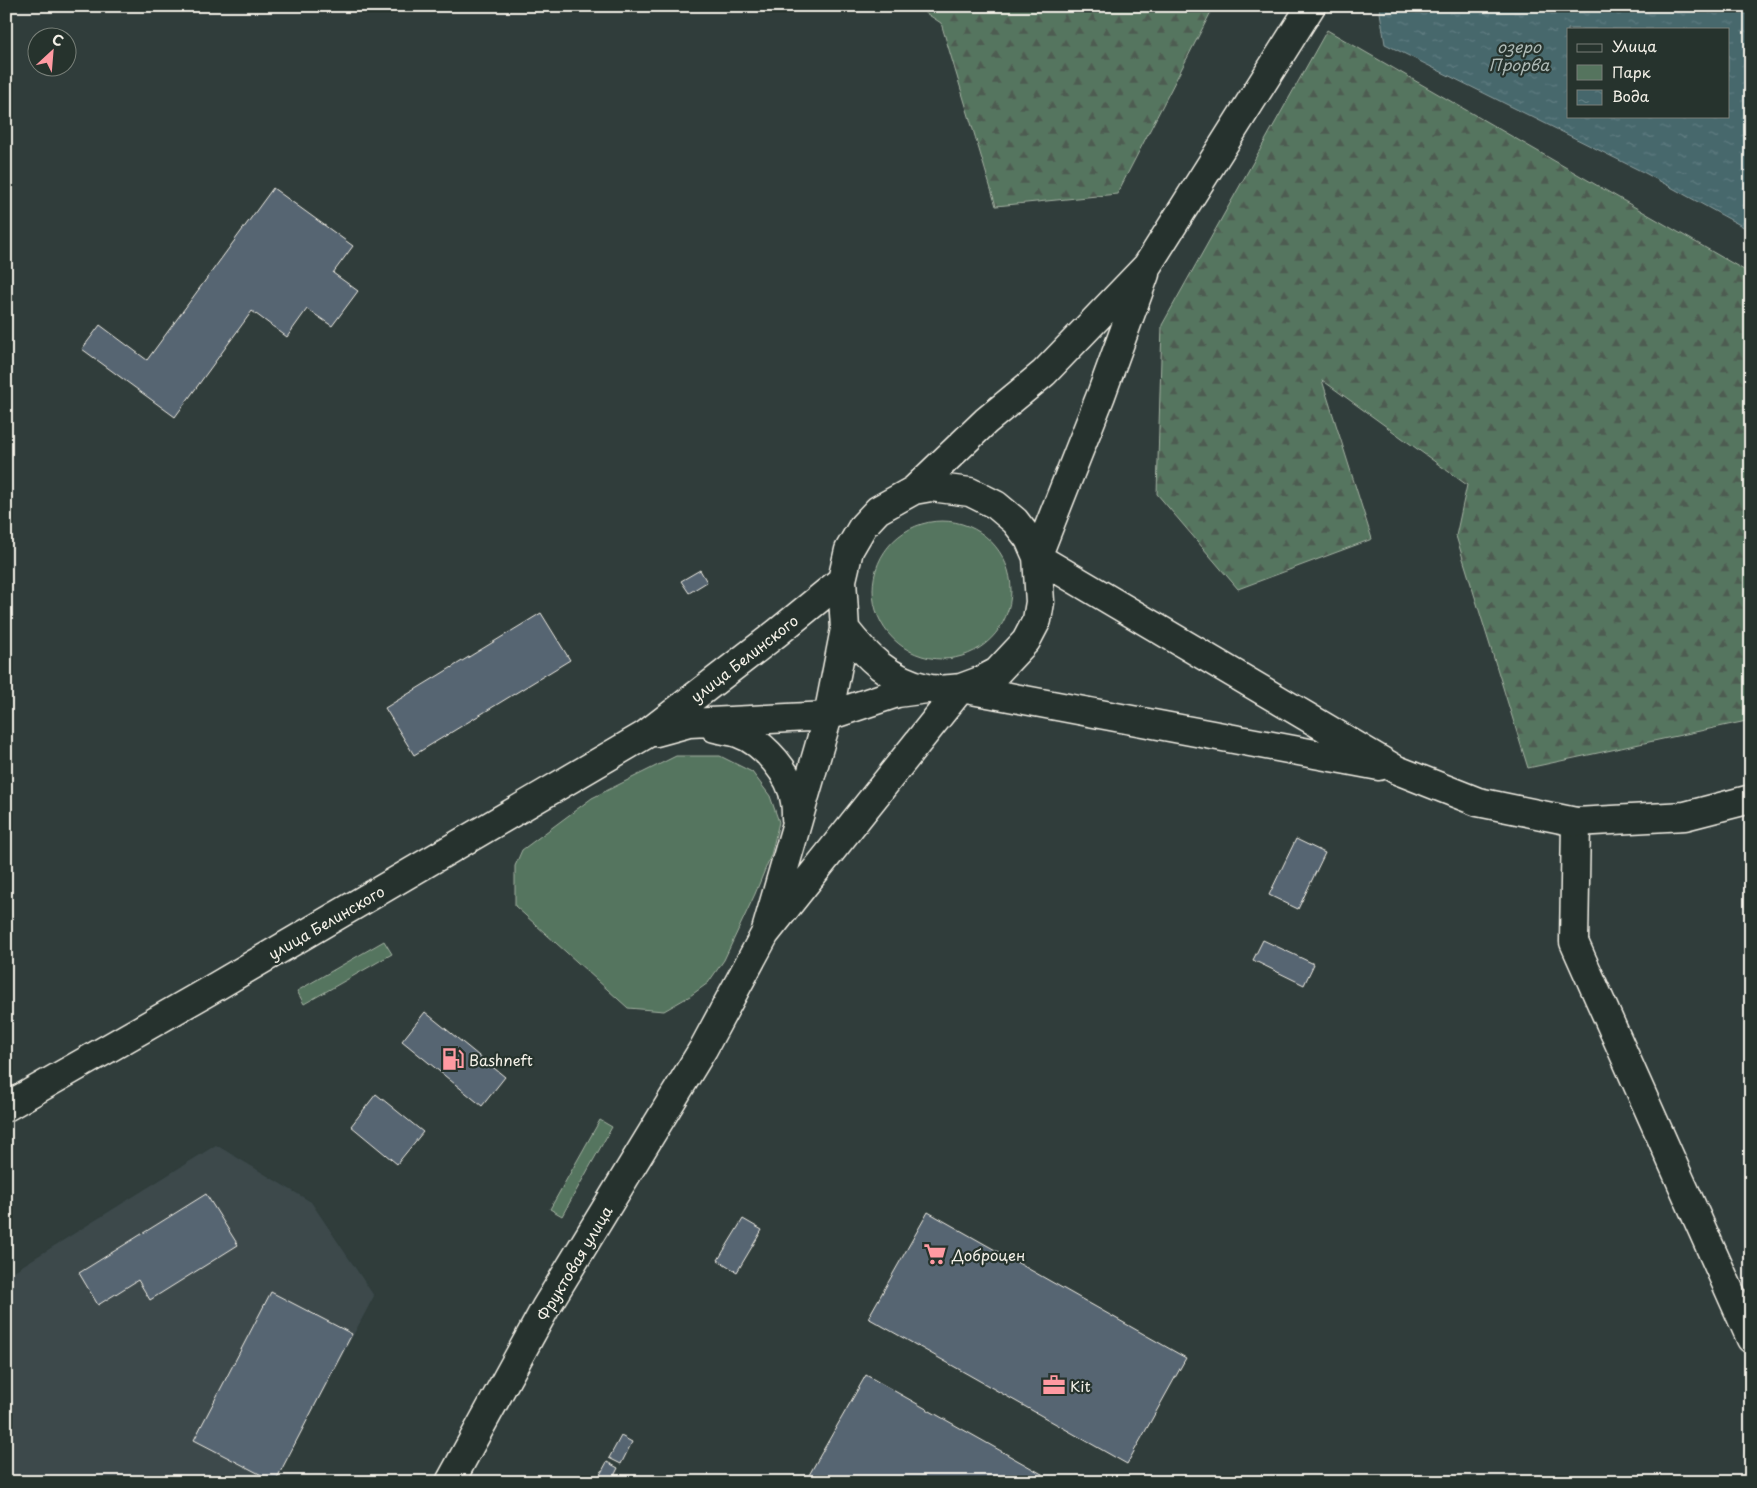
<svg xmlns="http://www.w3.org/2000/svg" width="1757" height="1488" font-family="'Playpen Sans',sans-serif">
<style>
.built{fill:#3c494c}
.green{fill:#55745e;stroke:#a4b2a3}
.forest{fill:url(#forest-firs);stroke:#a4b2a3}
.water{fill:url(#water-ripples);stroke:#8c9e9e;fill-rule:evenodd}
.building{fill:#576572;stroke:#f4f1e8}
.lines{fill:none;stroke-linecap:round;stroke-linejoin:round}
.minor-casing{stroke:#f4f1e8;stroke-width:31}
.major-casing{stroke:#f4f1e8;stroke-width:31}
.minor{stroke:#26332d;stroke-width:28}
.major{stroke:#26332d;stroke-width:28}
.labels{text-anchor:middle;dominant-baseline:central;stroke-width:4.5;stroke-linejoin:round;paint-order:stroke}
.street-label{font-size:15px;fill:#f4f1e8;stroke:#26332d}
.poi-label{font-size:15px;fill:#f4f1e8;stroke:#26332d;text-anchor:start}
.water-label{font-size:16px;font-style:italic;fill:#aebab6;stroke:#26332d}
</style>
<defs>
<pattern id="forest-firs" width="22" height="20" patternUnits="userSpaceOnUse" patternTransform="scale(1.25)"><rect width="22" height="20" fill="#55745e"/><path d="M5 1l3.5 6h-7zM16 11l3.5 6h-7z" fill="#4e5c51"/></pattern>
<pattern id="water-ripples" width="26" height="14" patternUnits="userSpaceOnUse" patternTransform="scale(1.25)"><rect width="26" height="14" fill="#46676c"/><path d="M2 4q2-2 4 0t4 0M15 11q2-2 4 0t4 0" fill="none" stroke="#617d81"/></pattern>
</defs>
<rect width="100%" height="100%" fill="#303d3b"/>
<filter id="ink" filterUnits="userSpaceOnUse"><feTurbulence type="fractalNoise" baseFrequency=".02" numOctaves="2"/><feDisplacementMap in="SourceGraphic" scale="10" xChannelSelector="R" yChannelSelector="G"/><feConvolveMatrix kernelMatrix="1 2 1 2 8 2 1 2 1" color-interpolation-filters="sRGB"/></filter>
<g filter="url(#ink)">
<path class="built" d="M216,1145L311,1202L374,1296L275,1482H6V1276Z"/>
<path class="green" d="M873 590a69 69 0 1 1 138 0a69 69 0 1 1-138 0Z
M676,756H720L752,772L770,796L779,822L771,855L755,894L724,960L708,983L690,996L664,1011L628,1008L515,906V866L522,850L592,798Z
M384,941L392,954L304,1004L297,991Z
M600,1120L612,1127L562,1216L550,1209Z"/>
<path class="forest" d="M915,6H1214L1117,194L996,206L941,23Z
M1327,30L1751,274V720L1528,768L1456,536L1467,485L1322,380L1372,539L1238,589L1157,494L1162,325Z"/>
<path class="water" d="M1379,6H1751V231L1645,173L1385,44ZM1568,29H1728V116H1568Z"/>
<path class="building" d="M273,188L353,246L333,273L358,291L332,326L307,309L287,337L252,311L175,417L82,349L100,325L147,360Z
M700,570L707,582L689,593L681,581Z
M541,613L570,660L414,755L385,708Z
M1296,839L1325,853L1298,909L1269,895Z
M1263,940L1314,964L1304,985L1253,960Z
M425,1012L505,1077L482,1106L402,1041Z
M376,1094L423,1132L397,1164L351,1126Z
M206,1194L238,1245L150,1300L138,1280L98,1305L79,1273Z
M928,1212L1186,1358L1127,1464L868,1318Z
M743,1219L762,1230L737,1272L718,1260Z
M271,1292L352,1334L275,1482L194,1440Z
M866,1375L1056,1482H805Z
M621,1436L632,1442L621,1464L609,1458Z
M607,1462L618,1468L611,1482H596Z"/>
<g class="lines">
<defs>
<path id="minor" d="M1576,822L1574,942L1751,1339"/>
<path id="major" d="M914,490L986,421L1044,373L1147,266L1311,6
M1037,557L1397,770L1478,802L1576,822L1685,816L1751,799
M1037,557L1101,395L1145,274
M845,629C867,657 890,680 926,688C936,691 950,689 961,688L1379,766
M715,728C723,730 731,731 738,733C764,742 792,775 795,802C796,807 796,813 796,818
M656,732L689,723L828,716L897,693L927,689
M6,1107L205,993L645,735L777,633L842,580
M450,1482L546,1307L703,1049L765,934L961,688L980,681L997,672L1026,641L1037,620L1040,602L1037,557L1029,539L1015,521L996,505L970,492L931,487L914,490L878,510L863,526L849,550L842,580L845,629L828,716L765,934"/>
</defs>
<use href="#minor" class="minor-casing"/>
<use href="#major" class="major-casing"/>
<use href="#minor" class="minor"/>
<use href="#major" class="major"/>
</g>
</g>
<defs>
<symbol id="fuel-bare" viewBox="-9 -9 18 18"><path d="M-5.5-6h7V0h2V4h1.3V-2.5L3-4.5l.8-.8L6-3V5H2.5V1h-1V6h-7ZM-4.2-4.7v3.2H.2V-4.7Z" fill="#ff9aa2" stroke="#26332d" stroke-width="2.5" paint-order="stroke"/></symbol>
<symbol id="supermarket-bare" viewBox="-9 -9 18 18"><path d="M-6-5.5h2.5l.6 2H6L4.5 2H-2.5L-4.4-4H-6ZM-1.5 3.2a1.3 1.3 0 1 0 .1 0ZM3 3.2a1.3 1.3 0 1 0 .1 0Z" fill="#ff9aa2" stroke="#26332d" stroke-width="2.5" paint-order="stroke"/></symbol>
<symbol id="office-bare" viewBox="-9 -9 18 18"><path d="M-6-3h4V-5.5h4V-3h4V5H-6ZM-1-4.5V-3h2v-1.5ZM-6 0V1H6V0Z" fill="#ff9aa2" stroke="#26332d" stroke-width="2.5" paint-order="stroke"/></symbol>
</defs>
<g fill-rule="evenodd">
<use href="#fuel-bare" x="437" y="1043" width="32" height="32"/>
<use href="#supermarket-bare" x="919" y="1238" width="32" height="32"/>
<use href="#office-bare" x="1038" y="1369" width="32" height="32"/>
</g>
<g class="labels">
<g class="street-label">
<text transform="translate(744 658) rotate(-38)">улица Белинского</text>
<text transform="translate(326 922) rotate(-30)">улица Белинского</text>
<text transform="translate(574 1263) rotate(-59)">Фруктовая улица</text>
</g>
<g class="poi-label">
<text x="469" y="1059">Bashneft</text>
<text x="952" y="1254">Доброцен</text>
<text x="1070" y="1385">Kit</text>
</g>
<g class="water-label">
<text x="1519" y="46">озеро<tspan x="1519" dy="18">Прорва</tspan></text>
</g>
</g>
<rect width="1757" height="1488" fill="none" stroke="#26332d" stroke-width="25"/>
<rect x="12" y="12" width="1732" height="1463" fill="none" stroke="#f4f1e8" stroke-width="2" filter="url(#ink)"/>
<rect x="1567" y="28" width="162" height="90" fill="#26332d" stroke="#787f78"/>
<rect x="1577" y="44" width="25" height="8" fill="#26332d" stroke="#787f78"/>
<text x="1612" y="52" font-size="15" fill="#f4f1e8">Улица</text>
<rect x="1577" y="65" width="25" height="15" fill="#55745e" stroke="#787f78"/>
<text x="1612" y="78" font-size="15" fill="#f4f1e8">Парк</text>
<rect x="1577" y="90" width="25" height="15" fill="url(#water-ripples)" stroke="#787f78"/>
<text x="1612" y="102" font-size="15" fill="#f4f1e8">Вода</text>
<g transform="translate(52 52) rotate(26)"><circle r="24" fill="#26332d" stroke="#787f78"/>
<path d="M0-4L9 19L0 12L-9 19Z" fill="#ff9aa2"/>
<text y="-8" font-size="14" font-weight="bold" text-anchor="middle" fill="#f4f1e8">С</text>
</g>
</svg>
